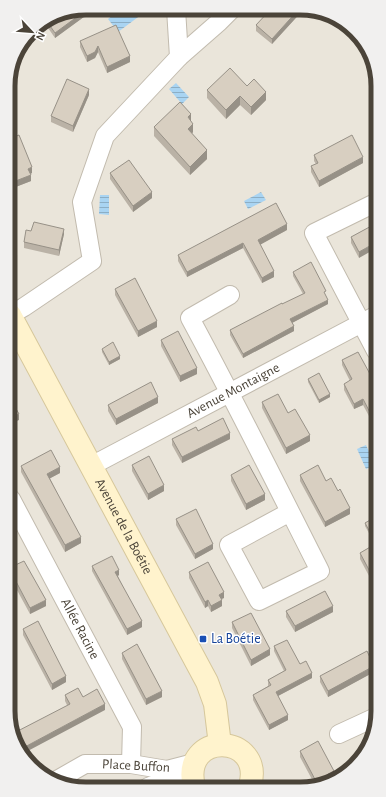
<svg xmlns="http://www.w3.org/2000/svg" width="386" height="797" font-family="'Alegreya Sans',sans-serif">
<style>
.residential{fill:#eae5da}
.water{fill:url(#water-rules)}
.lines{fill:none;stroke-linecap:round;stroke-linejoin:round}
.minor-casing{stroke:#c2bbae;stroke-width:20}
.secondary-casing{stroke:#d6c79b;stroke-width:24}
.minor{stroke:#fff;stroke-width:18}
.secondary{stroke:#fff3cd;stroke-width:22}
.wall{fill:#bab2a6}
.shaded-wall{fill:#979187}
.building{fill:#d8cfc1;stroke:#979187}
.transit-dot{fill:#1a4fb4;stroke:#fff;stroke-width:1.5}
.labels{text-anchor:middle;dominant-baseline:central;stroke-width:3;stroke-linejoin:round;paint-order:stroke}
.street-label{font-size:14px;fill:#4b4439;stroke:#fff}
.transit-label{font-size:14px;fill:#164399;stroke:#fff;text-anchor:start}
.rim{fill:none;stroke:#4b4439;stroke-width:5}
</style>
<defs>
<pattern id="water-rules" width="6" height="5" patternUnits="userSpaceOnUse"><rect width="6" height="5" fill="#a9d4f2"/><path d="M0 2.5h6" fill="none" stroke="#8caec5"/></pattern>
</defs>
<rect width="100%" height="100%" fill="#f6f3ec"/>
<path class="residential" d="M86,8L315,9L352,28L374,61L378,716L362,759L325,785L76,788L35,770L12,736L9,76L34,28L56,14Z"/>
<path class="water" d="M122,8H142L145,12L118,32L108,19Z
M176,83L189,97L182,104L169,89Z
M261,192L266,200L248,209L244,201Z
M100,195H109V215L99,214Z
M366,445L375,465L366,469L357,449Z"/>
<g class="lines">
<defs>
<g id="minor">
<path d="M179,57L219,22L232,9"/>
<path d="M375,203L314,233L376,351"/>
<path d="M230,295L190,318C235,401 277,486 320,571L259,601L229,545L290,512"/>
<path d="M10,315L24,307L92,261L82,202L105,136L179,57L176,9"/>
<path id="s1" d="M91,466L375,316"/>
<path id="s2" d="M11,499L132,727L131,764"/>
<path d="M339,734L378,716"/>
<path d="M57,780L85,764H131L167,770L194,763"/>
<path d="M148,787L169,779L185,778"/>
</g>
<g id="secondary">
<path id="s3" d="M10,315L207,682L215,704L220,745"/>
<path d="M194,787C180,730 265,733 250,786"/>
</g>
</defs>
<use href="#minor" class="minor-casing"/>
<use href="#secondary" class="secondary-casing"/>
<use href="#minor" class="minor"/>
<use href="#secondary" class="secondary"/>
</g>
<path class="wall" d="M92,8V11L55,38L46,25V21L56,14Z
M304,9L272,44L256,31V25Z
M80,41L130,56V62L107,73L98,52L95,58L87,62L80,47Z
M247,86L266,100L251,115L240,105L226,119L207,98V90Z
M89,95L73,132L51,122V116Z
M191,121L193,132L192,134L207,159L190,175L154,136V127Z
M9,139L32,173L30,174L31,181L13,188L9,179Z
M314,155L363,163L319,187L311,172V166L316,164L314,161Z
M110,173L152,198L133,212L110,179Z
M375,224L359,258L351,243V237Z
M287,230L260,244L274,277L262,283L243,248L187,277L178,261V255Z
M31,231L64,234L59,256L24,248V242Z
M293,272L326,296L328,304L292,323L294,331L243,358L230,335V330L303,294L293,276Z
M115,289L157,327L138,337L115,295Z
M161,340L197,374L180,382L161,346Z
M102,349L120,359L109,365L102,352Z
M342,360L376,385V429L363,405L354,409L344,390V384L350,381L342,365Z
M308,379L330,397L319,403L308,382Z
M262,402L310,441L286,454L262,408Z
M158,403L116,425L108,411V405Z
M198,431L230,439L182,463L172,445V439Z
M132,465L164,491L148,500L132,471Z
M21,466L60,473L50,478L81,543L65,552L21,472Z
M231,475L265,500L246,510L231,481Z
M300,475L326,481L350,514L325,527L300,481Z
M377,516L375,544L365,526V523Z
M176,519L213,549L195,559L176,525Z
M377,543V589H376L360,559V553Z
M92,566L119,575L118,576L142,627L127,635L92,571Z
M11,567L46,606L30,614L11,579Z
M189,572L224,598L221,599L222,606L211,612L208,606L205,608L189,578Z
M286,611L333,612L295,632L286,617Z
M232,622L270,655L251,666L232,628Z
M23,629L66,682L52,690L23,635Z
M274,646L300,664L312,678L278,696L288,720L269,730L253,700V695L268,686V680L284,671L274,651Z
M122,653L162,697L146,705L122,659Z
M374,672L328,697L320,682V676Z
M65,695L83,697L105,710L67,705L65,701Z
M300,751L334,777L331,779L325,785H315L300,757Z"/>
<path class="shaded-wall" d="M89,8H92V11L55,38V33Z
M299,9H304L272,44V39Z
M98,46V52L95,58L87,62V56Z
M22,52V58L15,63L21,53Z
M130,56V62L107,73V67Z
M89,89V95L73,132V126Z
M266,92V100L251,115V107Z
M240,96V105L226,119V110Z
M191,114V123L188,117Z
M193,124V132L188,138V129Z
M207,150V159L190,175V167Z
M363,157V163L319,187V181Z
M32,167V173L28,175V169Z
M31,175V181L13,188V182Z
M152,192V198L133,212V206Z
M287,224V230L258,246V240Z
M64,229V234L59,256V250Z
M243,243V248L187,277V272Z
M375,243V249L359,258V252Z
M274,271V277L262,283V278Z
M328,300V304L290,324V319Z
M157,321V327L138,337V331Z
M294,326V331L243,358V354Z
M120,356V359L109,365V362Z
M197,368V374L180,382V376Z
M330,394V397L319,403V400Z
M158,397V403L116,425V419Z
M363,399V405L354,409V404Z
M19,414V420L10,424V418Z
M230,433V439L182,463V457Z
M310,435V441L286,454V448Z
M60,467V473L47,480V474Z
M164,485V491L148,500V494Z
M265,494V500L246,510V504Z
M350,508V514L325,527V522Z
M81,537V543L65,552V545Z
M377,540V543L375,544V541Z
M213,544V549L195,559V554Z
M119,570V575L115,577V572Z
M376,583H377V589H376Z
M224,592V598L219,600V595Z
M46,600V606L30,614V608Z
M208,600V606L205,608V602Z
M222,600V606L211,612V606Z
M333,606V612L295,632V626Z
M142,621V627L127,635V629Z
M270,649V655L251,666V660Z
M374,666V672L328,697V691Z
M312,673V678L276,697V692Z
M66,676V682L52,690V684Z
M162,691V697L146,705V699Z
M105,704V710L24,753L21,749Z
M288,715V720L269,730V725Z
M334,771V777L328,780V774Z"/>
<path class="building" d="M86,8H89L55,33L46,20L56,14Z
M271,9H299L272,39L256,25Z
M116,25L130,56L107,67L98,46L95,52L87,56L80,41Z
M230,68L247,86L254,79L266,92L251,107L240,96L226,110L207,90Z
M67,79L89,89L73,126L51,116Z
M180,102L191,114L188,117L193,124L188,129L207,150L190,167L154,127Z
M19,135L32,167L28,169L31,175L13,182L9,173V139Z
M352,135L363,157L319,181L311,166L318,163L314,155Z
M129,160L152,192L133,206L110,173Z
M276,203L287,224L258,240L274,271L262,278L243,243L187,272L178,255Z
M34,222L64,229L59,250L24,242L26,230L31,231Z
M375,224V243L359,252L351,237Z
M311,262L326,291L324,292L328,300L290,319L294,326L243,354L230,330L282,303V304L305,293L293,272Z
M135,278L157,321L138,331L115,289Z
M178,331L197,368L180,376L161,340Z
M113,342L120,356L109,362L102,349Z
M358,352L376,385V424L363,399L354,404L344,384L352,379L342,360Z
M319,373L330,394L319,400L308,379Z
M151,382L158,397L116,419L108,405Z
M278,394L288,413L295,409L310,435L286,448L262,402Z
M10,398L19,414L10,418Z
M223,418L230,433L182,457L172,439L196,427L198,431Z
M51,450L60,467L47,474L81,537L65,545L21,466Z
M149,456L164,485L148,494L132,465Z
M249,465L265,494L246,504L231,475Z
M318,465L326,481L331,478L338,491L340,489L350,508L325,522L300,475Z
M196,509L213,544L195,554L176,519Z
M377,516V540L375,541L365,523Z
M377,543V583H376L360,553Z
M112,556L119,570L115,572L142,621L127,629L92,566Z
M24,561L46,600L30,608L11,572V567Z
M208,562L224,592L219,595L222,600L211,606L208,600L205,602L189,572Z
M325,591L333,606L295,626L286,611Z
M251,613L270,649L251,660L232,622Z
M38,621L66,676L52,684L23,629Z
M287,640L300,664L306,661L312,673L276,692L288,715L269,725L253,695L271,685L268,680L286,670L274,646Z
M137,644L162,691L146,699L122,653Z
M367,651L374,666L328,691L320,676Z
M78,688L83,697L97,689L105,704L21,749L12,736V734L70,704L65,695Z
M318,741L334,771L328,774L331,780L325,785H318L300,751Z"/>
<rect class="transit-dot" x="199" y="635" width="8" height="8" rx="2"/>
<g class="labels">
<g class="street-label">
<text stroke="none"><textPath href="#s1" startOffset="161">Avenue Montaigne</textPath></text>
<text stroke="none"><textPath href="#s3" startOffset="240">Avenue de la Boétie</textPath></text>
<text stroke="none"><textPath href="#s2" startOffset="147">Allée Racine</textPath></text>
<text transform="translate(136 766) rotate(3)">Place Buffon</text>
</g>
<g class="transit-label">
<text x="211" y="639">La Boétie</text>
</g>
</g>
<path d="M0 0H386V797H0ZM86 15H300A71 71 0 0 1 371 86V711A71 71 0 0 1 300 782H86A71 71 0 0 1 15 711V86A71 71 0 0 1 86 15Z" fill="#f1f0ef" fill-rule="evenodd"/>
<path class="rim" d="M86 15H300A71 71 0 0 1 371 86V711A71 71 0 0 1 300 782H86A71 71 0 0 1 15 711V86A71 71 0 0 1 86 15Z"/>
<g transform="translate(32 32) rotate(116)" stroke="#ffffff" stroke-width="3" paint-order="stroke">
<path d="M0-3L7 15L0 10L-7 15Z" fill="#4b4439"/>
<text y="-6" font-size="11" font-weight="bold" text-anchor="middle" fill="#4b4439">N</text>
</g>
</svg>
